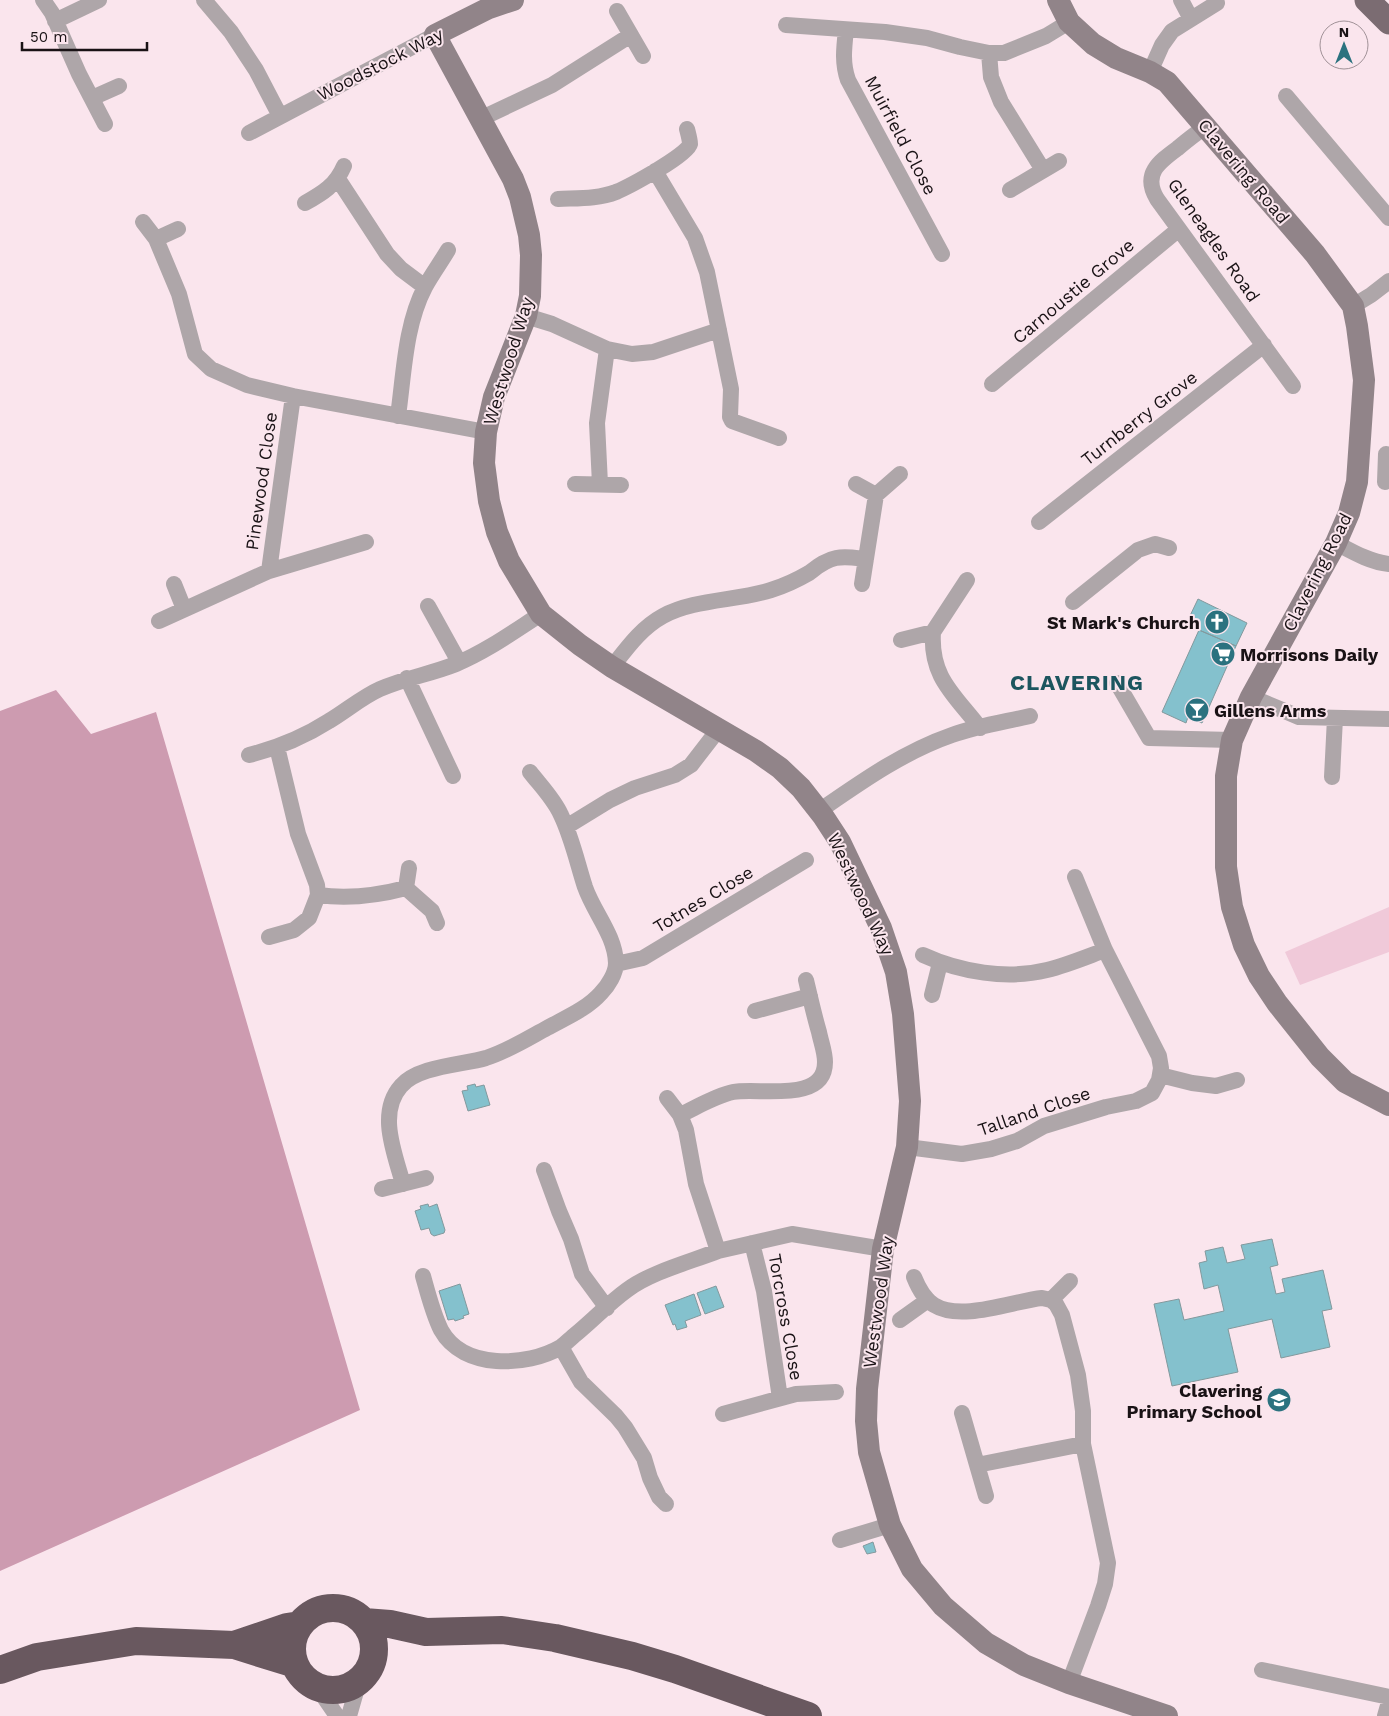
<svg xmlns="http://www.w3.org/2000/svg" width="1389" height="1716" font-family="'Work Sans',sans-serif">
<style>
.green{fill:#f0c9d9}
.forest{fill:#cd9bb0}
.building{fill:#84c1cd;stroke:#83999d}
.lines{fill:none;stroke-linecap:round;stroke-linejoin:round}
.street{stroke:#aea6a9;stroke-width:16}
.secondary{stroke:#918489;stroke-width:22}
.primary{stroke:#7b6c72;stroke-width:25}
.highway{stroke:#69585f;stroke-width:28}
.labels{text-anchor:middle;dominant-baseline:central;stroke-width:4;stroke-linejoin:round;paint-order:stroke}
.street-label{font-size:18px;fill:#191215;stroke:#fae5ed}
.poi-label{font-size:18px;font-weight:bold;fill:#191215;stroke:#fae5ed;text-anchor:end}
.district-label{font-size:22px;font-weight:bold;letter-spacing:1px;fill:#1c555f;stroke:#fae5ed}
</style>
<rect width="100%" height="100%" fill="#fae5ed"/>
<path class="green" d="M1389,907V952L1300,985L1285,952Z"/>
<path class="forest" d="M56,690L91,734L156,712L360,1410L0,1571V711Z"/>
<path class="building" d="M1198,599L1247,623L1236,646L1199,630L1187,622Z
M1199,630L1236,646L1202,723L1188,717L1186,723L1162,712Z
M475,1084L476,1087L484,1085L490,1105L468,1111L462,1091L468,1090L467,1086Z
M428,1204L429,1207L437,1204L445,1230L444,1233L434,1236L431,1234L429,1228L421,1230L415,1211L421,1209L420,1206Z
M1272,1239L1278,1265L1270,1267L1276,1294L1285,1292L1282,1279L1323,1270L1332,1309L1322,1311L1330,1347L1281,1358L1272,1319L1228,1329L1238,1372L1172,1386L1154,1304L1179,1299L1184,1320L1224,1311L1218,1285L1204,1289L1199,1263L1207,1261L1205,1251L1223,1247L1227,1263L1245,1259L1241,1245Z
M460,1284L469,1314L463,1316L464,1318L455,1321L454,1319L448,1320L439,1291Z
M716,1286L724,1307L705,1314L697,1293Z
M694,1294L701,1315L685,1321L687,1327L677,1330L675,1324L673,1325L665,1305Z
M873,1542L876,1552L867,1554L863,1546Z"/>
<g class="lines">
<path class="street" d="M43,0L52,13L79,74L105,124
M204,0L231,32L256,70L280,116
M1181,0L1191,19
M617,11L643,56
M55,21L99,0
M786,25L885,32L927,38L960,47L989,53H1004L1046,36L1069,22
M846,30C844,48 842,63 848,80L942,254
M989,53L991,77L1001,102L1043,170
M1150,72L1162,45L1172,31L1217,3
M1286,96L1389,218
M92,98L119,86
M480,119L552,85L631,35
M1206,126C1197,133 1187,140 1178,148C1159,162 1142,174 1157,199L1293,386
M249,133L435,35
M655,171L695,238L707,272L731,389L730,417L732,421L779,438
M338,179L387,254L401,269L425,287
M1010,190L1059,161
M558,199C577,198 598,199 616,192C628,187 688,155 690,144C690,140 688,133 687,129
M305,203C323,193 336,185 344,166
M143,222L156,239L179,294L195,354L211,369L247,385L293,396L486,432
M156,239L178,229
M1353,306L1371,295L1389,281
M526,316L552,324L607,349L632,354L653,352L719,330
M992,384L1179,229
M398,416C404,374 405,325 425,287C432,274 441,262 448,250
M1385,482L1386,454
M575,484L621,485
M600,484L597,423L607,349
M856,484L876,495L900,474
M1039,522L1264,345
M1336,543C1353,552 1370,562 1389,564
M269,571L366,542
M174,584L184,609
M862,584L876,495
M1073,602L1138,550L1155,544L1169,548
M428,606L459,662
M159,621L269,571L293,396
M933,632C930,678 955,695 980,728
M901,640L933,632L967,580
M612,667C627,648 641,628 663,616C694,599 736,601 771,590C784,586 797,580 809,573C817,567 825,560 836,558C846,556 856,558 866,559
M407,678L453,776
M1117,683L1149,738L1232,740
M1251,697L1299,717L1389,719
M249,755C277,748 304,737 329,721C346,711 362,697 380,689C405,678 431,674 456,664C487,651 513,632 541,614
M1332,777L1335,718
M819,811C861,782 903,752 952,735C977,726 1004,722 1030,716
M566,827L610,800L635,788L675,775L691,765L718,730
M409,868L406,888L432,911L437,923
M318,895C348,899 376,896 406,888
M269,937L294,930L309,918L318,895L317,885L298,834L277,747
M923,955C960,972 1007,980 1047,970C1067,965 1086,957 1105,950
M616,964L643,958L806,860
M932,995L940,963
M755,1011L810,996
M1160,1075L1192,1083L1216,1086L1237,1080
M667,1098L680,1115L686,1130L696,1184L718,1251L792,1234L883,1249
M680,1115C697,1107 715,1096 733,1092C758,1087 825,1104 825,1062C825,1052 821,1042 819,1032C814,1015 810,997 806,980
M907,1147L962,1154L991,1149L1017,1141L1044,1126L1106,1107L1136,1101L1152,1093L1159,1080L1161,1068L1159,1056L1105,950L1075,877
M544,1170L559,1211L571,1239L582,1274L607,1308
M403,1184C395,1154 377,1113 401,1086C418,1066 462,1065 486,1058C508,1051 527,1039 547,1028C565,1018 587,1009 601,993C608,986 616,973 616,963C615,935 594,913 585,887C577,862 572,838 561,815C554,799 540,785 530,772
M382,1189L426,1178
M752,1243L764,1291L780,1398
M423,1276C428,1294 433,1314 441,1330C463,1370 527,1367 561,1347C566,1343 571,1338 576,1334C593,1320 609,1303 627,1290C651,1272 690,1262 718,1251
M914,1277C918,1287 924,1299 934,1305C961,1322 1013,1301 1042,1298L1051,1300L1056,1304L1062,1315L1078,1375L1083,1411V1444L1108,1563L1105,1584L1098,1606L1069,1683
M1051,1300L1070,1281
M900,1320L928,1300
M561,1347L581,1382L616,1416L625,1427L644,1458L650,1478L659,1497L666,1504
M962,1413L986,1496
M723,1414L796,1394L836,1392
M977,1465L1083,1444
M840,1540L890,1525
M1262,1670L1389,1697
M317,1687L337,1716
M349,1716L359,1681
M1385,1716L1389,1702"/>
<path class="secondary" d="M513,0L489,8L435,35L513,179L520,197L529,235L531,255L530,296L526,316L494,397L486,432L484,463L489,501L497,532L509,561L541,614L580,645L612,667L756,751L780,768L801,788L823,816L840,842L881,928L896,972L903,1014L910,1101L907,1147L883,1249L867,1389L866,1421L869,1452L890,1525L912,1569L943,1606L986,1643L1024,1665L1069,1683L1167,1716
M1058,0L1069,22L1093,44L1116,58L1150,72L1167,82L1315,254L1353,306L1357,326L1364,380L1357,482L1349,513L1336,543L1251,697L1232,740L1226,776V867L1232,907L1244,945L1259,976L1277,1003L1320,1057L1345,1082L1389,1105"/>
<path class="primary" d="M1367,0L1389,22"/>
<path class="highway" d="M292 1649a41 41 0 1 1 82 0a41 41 0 1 1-82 0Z
M364,1622L390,1624L426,1632L502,1630L555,1638L632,1656L675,1669L808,1716
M234,1645L287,1627L300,1625
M0,1670L37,1657L136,1641L234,1645L295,1664"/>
</g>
<defs>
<symbol id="church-disc" viewBox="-11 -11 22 22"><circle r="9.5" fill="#2b727f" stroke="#fae5ed"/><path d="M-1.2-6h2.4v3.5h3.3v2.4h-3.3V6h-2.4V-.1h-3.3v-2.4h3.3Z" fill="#fff"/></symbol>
<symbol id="supermarket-disc" viewBox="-11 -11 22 22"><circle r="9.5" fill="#2b727f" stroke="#fae5ed"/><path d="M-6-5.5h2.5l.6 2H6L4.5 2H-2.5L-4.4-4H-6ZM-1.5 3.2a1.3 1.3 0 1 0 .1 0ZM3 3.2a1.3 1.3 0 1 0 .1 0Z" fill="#fff"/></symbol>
<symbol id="bar-disc" viewBox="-11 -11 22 22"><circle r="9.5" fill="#2b727f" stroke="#fae5ed"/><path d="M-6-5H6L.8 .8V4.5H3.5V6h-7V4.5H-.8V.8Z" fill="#fff"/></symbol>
<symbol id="school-disc" viewBox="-11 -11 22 22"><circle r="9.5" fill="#2b727f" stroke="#fae5ed"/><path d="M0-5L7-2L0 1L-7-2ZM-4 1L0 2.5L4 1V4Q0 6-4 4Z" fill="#fff"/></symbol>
</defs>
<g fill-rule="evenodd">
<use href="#church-disc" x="1203" y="608" width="28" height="28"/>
<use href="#supermarket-disc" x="1209" y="640" width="28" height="28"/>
<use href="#bar-disc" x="1183" y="696" width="28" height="28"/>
<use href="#school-disc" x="1265" y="1386" width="28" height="28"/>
</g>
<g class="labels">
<g class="street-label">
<text transform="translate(380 64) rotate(-27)">Woodstock Way</text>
<text transform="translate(901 135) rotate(62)">Muirfield Close</text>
<text transform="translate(1244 171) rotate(50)">Clavering Road</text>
<text transform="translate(1214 240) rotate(55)">Gleneagles Road</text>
<text transform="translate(1073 291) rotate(-40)">Carnoustie Grove</text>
<text transform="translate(508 361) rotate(-73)">Westwood Way</text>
<text transform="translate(1139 418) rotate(-38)">Turnberry Grove</text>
<text transform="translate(261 481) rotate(-82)">Pinewood Close</text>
<text transform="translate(1317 572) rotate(-63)">Clavering Road</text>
<text transform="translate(861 894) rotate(65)">Westwood Way</text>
<text transform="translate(703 899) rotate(-31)">Totnes Close</text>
<text transform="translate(1034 1111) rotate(-19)">Talland Close</text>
<text transform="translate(878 1302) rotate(-82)">Westwood Way</text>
<text transform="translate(786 1317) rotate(80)">Torcross Close</text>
</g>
<g class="poi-label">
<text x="1200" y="622">St Mark's Church</text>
<text x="1240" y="654" text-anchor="start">Morrisons Daily</text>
<text x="1214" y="710" text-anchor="start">Gillens Arms</text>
<text x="1262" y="1390">Clavering<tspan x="1262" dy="21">Primary School</tspan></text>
</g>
<g class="district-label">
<text x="1077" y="682">CLAVERING</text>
</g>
</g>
<g transform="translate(1344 45)"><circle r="24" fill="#fae5ed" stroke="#a09197"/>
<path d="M0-4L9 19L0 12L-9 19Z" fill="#2b727f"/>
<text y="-8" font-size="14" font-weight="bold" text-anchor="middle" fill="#191215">N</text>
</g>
<path d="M22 42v8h125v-8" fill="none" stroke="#191215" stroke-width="2.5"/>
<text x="30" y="42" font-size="15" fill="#191215" stroke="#fae5ed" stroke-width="4" paint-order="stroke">50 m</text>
</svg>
